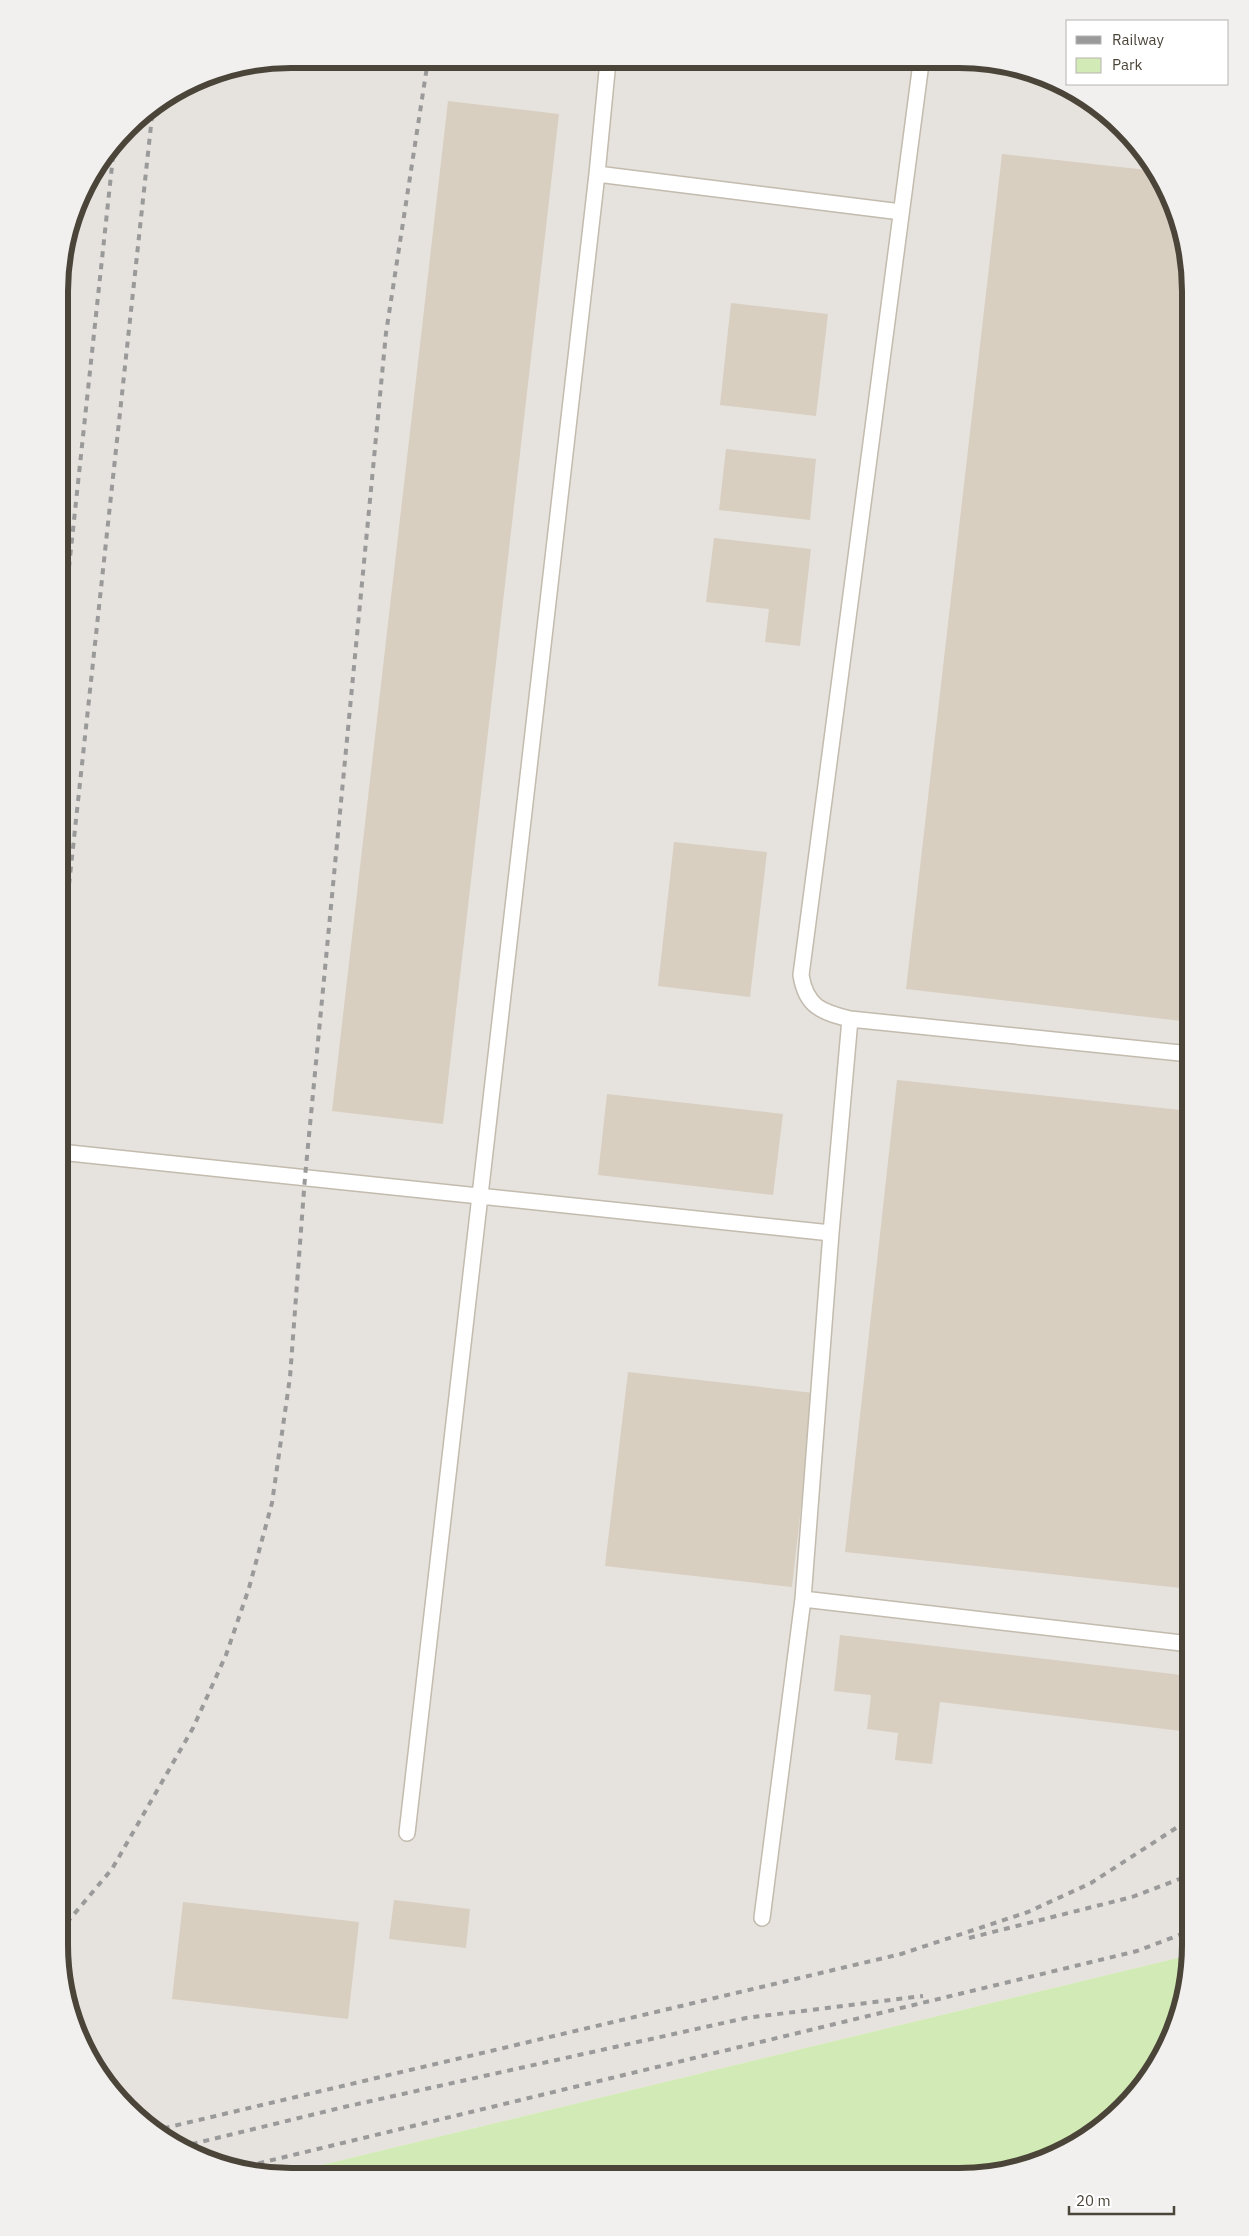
<svg xmlns="http://www.w3.org/2000/svg" width="1249" height="2236" font-family="'IBM Plex Sans',sans-serif">
<style>
.industrial{fill:#e6e2dd}
.green{fill:#d2eab5}
.building{fill:#d8cfc1}
.lines{fill:none;stroke-linecap:round;stroke-linejoin:round}
.lane-casing{stroke:#c2bbae;stroke-width:18}
.lane{stroke:#fff;stroke-width:15}
.rail{stroke:#9a9a9a;stroke-width:4;stroke-dasharray:6 6;stroke-linecap:butt}
.rim{fill:none;stroke:#4b4439;stroke-width:6}
</style>
<rect width="100%" height="100%" fill="#f6f3ec"/>
<path class="industrial" d="M290,59L1004,63L1061,83L1111,116L1151,161L1178,216L1190,290V1955L280,2175H260L201,2160L149,2129L98,2075L71,2020L59,1946L61,260L83,188L137,116L202,76Z"/>
<path class="green" d="M1190,1955L1173,2034L1143,2086L1099,2130L1033,2165L959,2177L280,2175Z"/>
<path class="building" d="M448,101L559,114L443,1124L332,1111Z
M1002,154L1156,171L1178,216L1190,290V1022L906,989Z
M731,303L828,314L816,416L720,405Z
M726,449L816,459L810,520L719,510Z
M714,538L811,549L800,646L765,642L769,609L706,602Z
M674,842L767,852L750,997L658,986Z
M897,1080L1190,1111V1589L845,1552Z
M607,1094L783,1114L773,1195L598,1175Z
M628,1372L814,1393L792,1587L605,1566Z
M840,1635L1190,1676V1732L940,1702L932,1764L895,1760L898,1733L867,1729L871,1695L834,1691Z
M394,1900L470,1909L466,1948L389,1939Z
M183,1902L359,1922L348,2019L172,1999Z"/>
<g class="lines">
<defs>
<path id="lane" d="M921,63L801,975C806,1007 822,1012 850,1019L1190,1054
M597,174L901,212
M60,1152L831,1233
M803,1599L1190,1644
M407,1833L597,174L608,61
M762,1918L803,1599L831,1233L850,1019"/>
</defs>
<use href="#lane" class="lane-casing"/>
<use href="#lane" class="lane"/>
<path class="rail" d="M60,651L114,147
M60,968L153,107
M59,1932L112,1869L193,1728L226,1655L249,1588L272,1503L290,1377L305,1177L386,333L428,60
M969,1938L1132,1897L1190,1875
M152,2131L901,1954L1028,1912L1091,1883L1190,1819
M180,2147L344,2107L746,2018L923,1996
M235,2169L1137,1951L1190,1931"/>
</g>
<path d="M0 0H1249V2236H0ZM291 68H959A223 223 0 0 1 1182 291V1945A223 223 0 0 1 959 2168H291A223 223 0 0 1 68 1945V291A223 223 0 0 1 291 68Z" fill="#f1f0ef" fill-rule="evenodd"/>
<path class="rim" d="M291 68H959A223 223 0 0 1 1182 291V1945A223 223 0 0 1 959 2168H291A223 223 0 0 1 68 1945V291A223 223 0 0 1 291 68Z"/>
<rect x="1066" y="20" width="162" height="65" fill="#ffffff" stroke="#b7b4b0"/>
<rect x="1076" y="36" width="25" height="8" fill="#9a9a9a" stroke="#b7b4b0"/>
<text x="1112" y="45" font-size="15" fill="#4b4439">Railway</text>
<rect x="1076" y="58" width="25" height="15" fill="#d2eab5" stroke="#b7b4b0"/>
<text x="1112" y="70" font-size="15" fill="#4b4439">Park</text>
<path d="M1069 2206v8h105v-8" fill="none" stroke="#4b4439" stroke-width="2.5"/>
<text x="1076" y="2206" font-size="15" fill="#4b4439" stroke="#ffffff" stroke-width="4" paint-order="stroke">20 m</text>
</svg>
